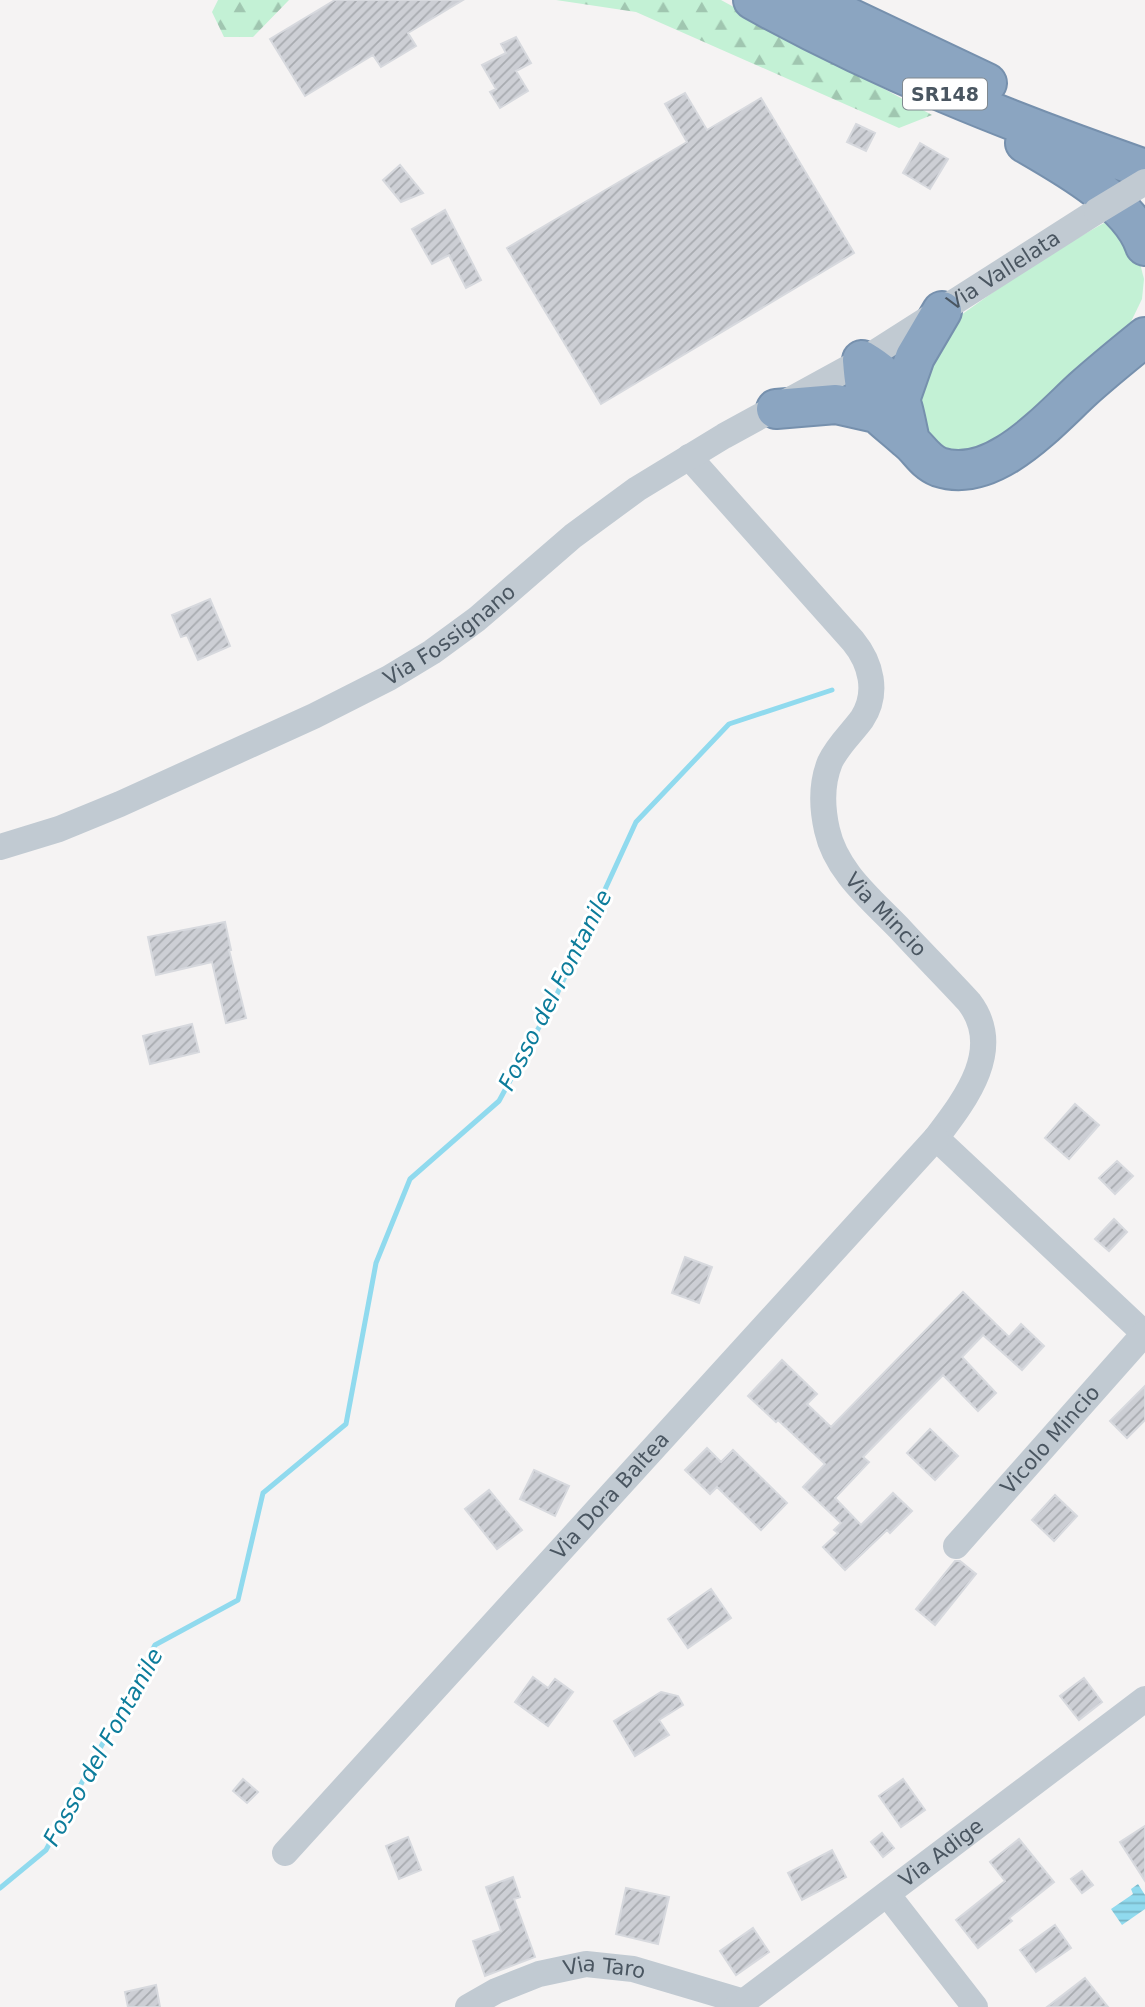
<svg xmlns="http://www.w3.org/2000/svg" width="1145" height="2007" font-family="'DejaVu Sans',sans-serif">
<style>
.green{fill:#c3f1d5}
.forest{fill:url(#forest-firs)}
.water{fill:url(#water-rules)}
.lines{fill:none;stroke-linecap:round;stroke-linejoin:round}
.stream{stroke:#90daee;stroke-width:5}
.building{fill:url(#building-hatch);stroke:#d7d9de;stroke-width:2}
.highway-casing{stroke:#7690ad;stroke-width:42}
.minor{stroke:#c1cad2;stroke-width:26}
.highway{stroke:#8ba5c1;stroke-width:38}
.minor-bridge{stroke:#c1cad2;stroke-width:26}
.labels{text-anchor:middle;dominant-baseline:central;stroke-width:6;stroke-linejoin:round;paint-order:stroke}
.shield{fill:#fff;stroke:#808990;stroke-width:2}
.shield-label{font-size:19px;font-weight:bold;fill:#4a5661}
.street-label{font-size:21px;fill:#4a5661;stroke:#fff}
.water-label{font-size:23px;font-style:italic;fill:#0c7c9b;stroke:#fff}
</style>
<defs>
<pattern id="forest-firs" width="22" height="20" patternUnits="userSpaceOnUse" patternTransform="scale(1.75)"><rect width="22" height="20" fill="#c3f1d5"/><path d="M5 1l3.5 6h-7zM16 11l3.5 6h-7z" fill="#a0c6b0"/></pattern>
<pattern id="water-rules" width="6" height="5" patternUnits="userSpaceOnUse" patternTransform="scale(1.75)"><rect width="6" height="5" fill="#90daee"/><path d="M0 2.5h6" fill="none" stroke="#78b4c4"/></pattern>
<pattern id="building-hatch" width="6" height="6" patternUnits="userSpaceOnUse" patternTransform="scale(1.75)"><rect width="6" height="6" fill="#cdcfd5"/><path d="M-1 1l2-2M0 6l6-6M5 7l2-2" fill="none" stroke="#a8abb0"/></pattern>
</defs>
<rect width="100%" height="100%" fill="#f5f3f3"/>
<path class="green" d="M1118,215L1136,248L1144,279L1142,299L1126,332L1024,428L963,453L941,448L910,416L947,325L1037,261Z"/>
<path class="forest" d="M218,0H289L253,37H224L212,12Z
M556,0H721L932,115L899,128L636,12Z"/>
<path class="water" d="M1138,1884L1145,1895V1909L1122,1925L1111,1909L1133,1894L1131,1889Z"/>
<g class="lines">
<path class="stream" d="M0,1888L46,1850L155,1645L238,1600L263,1493L346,1424L376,1263L410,1179L499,1101L557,994L636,822L729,724L832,690"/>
</g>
<path class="building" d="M335,0H463L408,33L416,46L381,67L373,55L305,96L270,39Z
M516,37L531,63L516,71L528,91L500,108L490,92L496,89L482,65L506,53L501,44Z
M685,93L707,130L761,98L854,253L601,404L507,248L687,142L665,104Z
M856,124L875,133L866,151L847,142Z
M920,143L948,159L930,189L903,173Z
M400,165L423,193L401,202L383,180Z
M445,210L481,280L466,288L449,255L432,264L412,229Z
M210,599L230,646L198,660L187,635L181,637L172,615Z
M225,922L231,950H229L246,1018L226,1023L212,962L156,975L148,937Z
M192,1024L199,1052L150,1064L143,1036Z
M1075,1104L1099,1125L1069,1159L1045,1138Z
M1117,1161L1133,1176L1115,1194L1099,1178Z
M1114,1219L1127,1232L1109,1251L1095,1239Z
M685,1257L712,1267L699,1303L672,1293Z
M963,1292L1009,1337L1021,1324L1044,1346L1022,1370L983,1335L962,1357L996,1393L978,1411L943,1375L863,1457L869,1462L835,1498L861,1525L893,1493L912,1511L890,1533L887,1530L845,1570L823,1547L838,1533L834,1530L841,1523L803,1487L825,1464L778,1420L776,1422L748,1396L782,1360L817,1394L807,1404L831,1427Z
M1145,1386V1420L1127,1438L1110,1421Z
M930,1429L958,1456L935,1480L907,1453Z
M707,1448L721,1462L733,1450L787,1503L761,1530L717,1487L710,1494L685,1470Z
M534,1470L569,1486L555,1516L520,1499Z
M489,1490L522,1530L497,1549L465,1509Z
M1055,1495L1077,1516L1054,1541L1032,1520Z
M955,1561H960L976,1574L935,1625L916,1609Z
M711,1589L731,1618L688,1648L668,1619Z
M533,1677L548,1688L555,1679L573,1692L548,1726L515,1702Z
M1084,1678L1102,1702L1079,1720L1060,1696Z
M661,1692L678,1696L683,1705L659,1720L669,1735L635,1756L614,1721Z
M243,1779L258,1792L247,1803L233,1791Z
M903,1779L925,1810L901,1827L879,1796Z
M1145,1826V1881L1120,1842Z
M882,1833L894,1848L883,1857L871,1842Z
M408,1837L421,1870L399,1879L386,1846Z
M1019,1839L1054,1882L1009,1918L1012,1921L978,1948L956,1920L1005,1881L990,1862Z
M832,1850L846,1877L802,1900L788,1873Z
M1082,1871L1093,1885L1082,1893L1071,1879Z
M513,1877L520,1897L514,1899L535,1957L485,1976L473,1941L501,1931L486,1887Z
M626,1888L669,1897L658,1944L616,1934Z
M1055,1925L1071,1948L1036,1972L1020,1950Z
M753,1928L769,1952L736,1975L720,1951Z
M1085,1978L1108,2007H1047Z
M156,1985L160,2007H128L125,1992Z"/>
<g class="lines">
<defs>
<path id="highway" d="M753,0C879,70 1010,122 1145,169
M812,0L987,83
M1025,143C1063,165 1130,202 1145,246
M862,360C866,412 871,407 907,439C919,448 924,461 939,467C993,485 1048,421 1083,389C1103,371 1124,354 1145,337
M862,360C901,383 901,399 910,441
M901,397L915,357L942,311
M776,409L836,404L876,413"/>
</defs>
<use href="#highway" class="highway-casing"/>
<g class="minor">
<path id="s1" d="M689,457L853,641C871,663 879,693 862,719C851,734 838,745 830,762C821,784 822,808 827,830C836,871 871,899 899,928C922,953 946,977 969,1002C1005,1049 965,1100 936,1138L1145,1334"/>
<path id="s2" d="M0,847L59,829L120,804L314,716L389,678L432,652L477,619L573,536L637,489L724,436L865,359L1097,211"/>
<path id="s3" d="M956,1546L1144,1334"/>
<path id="s4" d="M285,1853L936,1138"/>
<path d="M887,1894L975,2007"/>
<path id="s5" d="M468,2007L496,1991L539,1974L586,1964L633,1969L744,2002"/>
<path id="s6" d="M737,2007L1145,1699"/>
</g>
<use href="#highway" class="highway"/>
<path class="minor-bridge" d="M1097,211L1145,182"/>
</g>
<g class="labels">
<rect class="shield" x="903" y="78.5" width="84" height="31" rx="5"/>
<g class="shield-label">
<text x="945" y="94">SR148</text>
</g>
<g class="street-label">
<text stroke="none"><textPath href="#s2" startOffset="1164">Via Vallelata</textPath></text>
<text stroke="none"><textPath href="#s2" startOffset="499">Via Fossignano</textPath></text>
<text stroke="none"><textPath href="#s1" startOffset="558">Via Mincio</textPath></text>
<text stroke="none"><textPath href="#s3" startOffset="142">Vicolo Mincio</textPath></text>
<text stroke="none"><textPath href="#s4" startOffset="483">Via Dora Baltea</textPath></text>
<text stroke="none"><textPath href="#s6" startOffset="256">Via Adige</textPath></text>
<text stroke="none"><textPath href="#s5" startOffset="145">Via Taro</textPath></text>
</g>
<g class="water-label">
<text transform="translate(555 990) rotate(-63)">Fosso del Fontanile</text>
<text transform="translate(103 1747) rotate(-61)">Fosso del Fontanile</text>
</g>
</g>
</svg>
